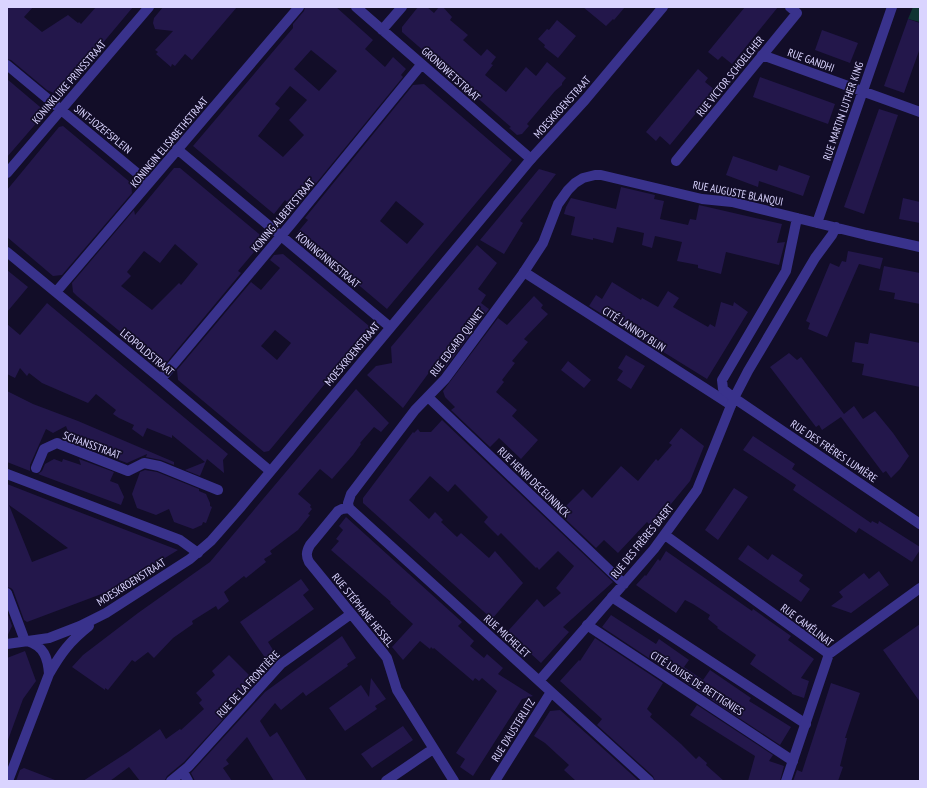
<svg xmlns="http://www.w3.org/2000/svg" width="927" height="788" font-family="'PT Sans Narrow',sans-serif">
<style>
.green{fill:#0f3333}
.building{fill:#23174b;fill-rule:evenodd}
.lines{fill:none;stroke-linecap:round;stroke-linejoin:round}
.pedestrian{stroke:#39328c;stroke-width:10}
.minor{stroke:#39328c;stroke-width:10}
.tertiary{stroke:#39328c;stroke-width:10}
.labels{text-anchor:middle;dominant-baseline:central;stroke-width:3.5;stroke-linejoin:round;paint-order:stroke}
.street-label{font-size:11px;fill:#dad4ff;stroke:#120d28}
</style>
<rect width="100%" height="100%" fill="#120d28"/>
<path class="green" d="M913,7H920V22L908,19Z"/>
<path class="building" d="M7,7H33L24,17L42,32L68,15L78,23L79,22L81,24L96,7H133L61,93L56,94L47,90L11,60L7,59Z
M163,7H237L192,60L185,54L175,66L172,64L171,67L156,54L158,52L155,50L173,31L155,29L153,23L154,18Z
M305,7H336L373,40L365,49L385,67L393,57L406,69L401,75L403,77L295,209L285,200L274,214L193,146L293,28V24L304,11ZM311,50L337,71L319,91L294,69ZM290,86L307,100L289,120L304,135L283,157L258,136L280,108L275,104Z
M418,7H427L434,13L439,7H443L452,17L450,20L468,35L463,40L481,56L487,49L496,57L491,64L493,65L485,75L506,92L526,67L536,76L547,62L566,78L562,83V85L555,91L527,124L529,126L522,134L517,135L509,128L511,127L402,32V27Z
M583,7H625L614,20L613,19L606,26Z
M745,7H778L732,64L722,56L718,60L708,52Z
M908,19L920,23V48L904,93L884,86Z
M557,20L576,36L558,58L544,47L545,45L538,39L547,29L549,30Z
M822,30L858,43L850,63L815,50Z
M698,69L708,78L705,82L715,90L670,145L660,136L656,141L646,132Z
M760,77L835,104L828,124L753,97Z
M7,79L46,112L7,157Z
M424,84L512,160L387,309L297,233L308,220L305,218L413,85ZM396,201L424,224L407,244L380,221Z
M879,109L898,115L864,214L844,207Z
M63,126L131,183L132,193L62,275L53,276L7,237V190L59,127Z
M733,156L777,171L779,165L810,176L803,196L759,181L758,187L726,175Z
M174,168H180L265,239L238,271L241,273L166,363H158L77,296L73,292L72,283L134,210L135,215ZM175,244L198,264L181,285L179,283L152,310L121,286L131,276L127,272L144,251L160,263Z
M539,169L556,174L520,221L523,223L504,254L480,240Z
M621,187L655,195L654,199L664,201L660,219L688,225L690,219L696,220L699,205L782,224L777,243L785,242L779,265L726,252L721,274L698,268V265L677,261L682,242L655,236L652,248L642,245L644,233L617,227L613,243L593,238V240L571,235L575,217L564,214L566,207L571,198L616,209Z
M903,198L920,202V223L899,219Z
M477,245L497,263L478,289L486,295L481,303L489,309L444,370L436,363L403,408L367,375L376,366L392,363L391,347Z
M848,251L883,258L880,269L859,264L827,337L808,329L810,323L806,321L830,263L839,267L842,261L846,262Z
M283,254L369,326V331L269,451L264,452L178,380L177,370L251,282L261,290L280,268L270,260L274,255ZM275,330L291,343L277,360L261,346Z
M884,266L920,273V304L894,299L895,293L879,290Z
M7,270L28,287L7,312Z
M612,282L641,300L642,298L658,307L668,291L679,298L673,307L708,327L710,324L715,327L721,302L733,306L734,302L748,312L707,379L589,306L596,295L602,299Z
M534,296L543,305L541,308L548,314L524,339L528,342L512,361L515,363L502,380L504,382L496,392L517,410L512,416L538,440L521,459L499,438L490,447L451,410L455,407L445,397L443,391L498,318L507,325Z
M47,303L228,454L223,460L224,473L207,459L200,476L185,470L205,462L172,435V438L147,428L143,437L132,429L134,425L119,418L113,414L116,410L96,394L88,403L42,383L29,373L27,376L20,368L15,378L7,374V324L20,335Z
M870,333L920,343V387L862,375L864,364L852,362L855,342L868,344Z
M789,353L797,360L801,357L844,414L854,406L863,419L875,411L893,433L909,456L900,469L891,478L886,471L883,473L841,417L822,430L819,425L816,427L770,367Z
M626,355L645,366L631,389L617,380L623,371L618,368Z
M568,361L591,380L584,388L561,370Z
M356,389L389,423L381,432L374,427L360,443L361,444L353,455L332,479L320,469L298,494L311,505L310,507L312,509L308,514L310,515L298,530L270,551L272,554L264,559L266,562L246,578L244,576L224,592L229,601L218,610L216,606L192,621L193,624L173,638L154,658L148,652L135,662L132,660L108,690L105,688V690L72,667L83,655L138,613L210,562Z
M7,391L33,404L78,421L174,462V465L161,460L146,457L147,454L127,463L119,460L72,442L66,426L53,433L46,429L30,465V471L7,462Z
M442,420L613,582L563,627L569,632L541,663L507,632L537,599L544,607L561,593L556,588L574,566L558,551L539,570L537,567L536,568L501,533L498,536L484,522L488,517L455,484L448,492L430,476L409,500L429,519L435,512L443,520L441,522L457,537L461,533L489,558L495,551L523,583L492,619L363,503V498L413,432L414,433L418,429L420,432H431Z
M681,428L704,446L690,481L652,527L647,522L618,553L604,540L596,548L559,513L583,489L592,498L621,466L638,481L656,459L658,461L672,445L669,443Z
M753,436L795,464L792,469L871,523L872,521L878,524L879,521L920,547V550L912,562L859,528L856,533L793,490L796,485L743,450Z
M54,459L62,462L63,459L81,465L79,459L114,472L110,481L118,484L124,497L121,505L38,474L42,471L45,464Z
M145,470L157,472L199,489V491L206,494L210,503V506L212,507L206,523L203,522L202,525L193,529L174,522L169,509L156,515L137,508L132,494L140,472Z
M7,484L53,502L178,550L142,572L144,574L128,584L27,622L24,620L13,590L11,588L7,587ZM9,505L26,517L68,548L32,562Z
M734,488L748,497L718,540L705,530Z
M346,517L462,622L458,626L474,641L470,646L484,658L487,654L503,668L498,674L533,696L522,699L473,776L460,767L465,759L456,753L497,691L482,678L479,681L475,678L473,681L434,648L433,649L431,647L430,649L420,641L403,660L392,647L413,624L390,603L391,602L331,550L339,541L336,539L343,530L339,526Z
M748,545L768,560L772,554L803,575L799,581L810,589L801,602L738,559Z
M666,551L752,611L753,609L791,636L788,640L814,659L801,678L809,681L804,698L792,694V693L750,664L756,655L717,628L718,627L708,619L710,615L693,604L685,600L676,613L636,585L645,575L646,576L658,559L660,561Z
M879,571L889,585L851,613L831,606L843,597L839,592L864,573L869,579Z
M301,579L309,590L303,595L314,609L268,642L275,653L266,659L240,622Z
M7,612L12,626L7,637Z
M611,615L656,644L659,639L689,660L684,667L703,680L710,670L751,698L749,701L791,727L780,745L602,627Z
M920,624V702L883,650Z
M342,636L356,658L347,664L348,666L306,696L303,692L281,710L275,703L260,721L270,737L277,732L307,781H274L247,737L226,760L229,764L223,768L232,781H195L191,773L265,692Z
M595,638L663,683L647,709L652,714L650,717L681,744L696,759L699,756L707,763L706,765L724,781H655L653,776L597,725L602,719L560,681L579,660L580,661Z
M25,651L36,681L23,699L8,740H7V658Z
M229,655L256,682L244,695L239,690L218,709L225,717L184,762L167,776L165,780L163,781H140L129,767L110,781H83L128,752L160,729L166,739L180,729L181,730L204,709L199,703L202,700L196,693L215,675L212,671Z
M371,678L386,699L375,706L377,709L345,731L329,708L361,685L369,697Z
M831,683L860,693L845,738H847L840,766L843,767L838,781H793L797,770L802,772Z
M697,705L773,755L769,761L784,766L780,781H748L755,756L690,715Z
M560,710L588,735L639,781H576L564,770L569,765L545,743L534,736L550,711Z
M403,726L413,740L372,768L361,754Z
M24,768L55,780V781H16L20,770Z"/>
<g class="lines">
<path class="pedestrian" d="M524,272L731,405
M36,468L44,449L57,443L128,471L144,463L159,466L218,490
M612,597L806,724
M587,625L793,761"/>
<path class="minor" d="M356,7L531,159
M382,30L402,7
M762,55L920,112
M7,65L149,183
M177,149L390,327
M676,161L797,13L790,7
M7,173L149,7
M797,218L786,271L725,375L722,380L723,389L734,398L920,524
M817,223L892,7
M7,252L161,379L270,471
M56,292L299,7
M161,379L291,224L421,65
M428,397L624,584
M7,474L180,540L198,553
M349,508L348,503L351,494L415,410L445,379L522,275L543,243L558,204L568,190L575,183L583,178L595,175H601L702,199L732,202L866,235L920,247
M349,508L649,781
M349,508L342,509L338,511L310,545C306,552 306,556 309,562L384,654L387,658L397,690L454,781
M665,535L829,654
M7,593L25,641
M829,654L920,588
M539,681L654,549L697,490L734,398L748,371L815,258L832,235L836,227
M183,772L188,781
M171,781L188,767L281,664L351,614
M386,781L433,749
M495,781L551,692
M786,781L829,654"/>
<path class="tertiary" d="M27,641C44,646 48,658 49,674
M7,644L49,638L80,626L106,613L190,559L211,541L240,508L531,159L585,100L663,7
M8,781L49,674C61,653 70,641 89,626"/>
</g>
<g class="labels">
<g class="street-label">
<text transform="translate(811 60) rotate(20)">RUE GANDHI</text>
<text transform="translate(451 74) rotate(42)">GRONDWETSTRAAT</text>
<text transform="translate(730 76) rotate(-51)">RUE VICTOR SCHOELCHER</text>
<text transform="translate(69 82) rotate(-49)">KONINKLIJKE PRINSSTRAAT</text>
<text transform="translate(562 107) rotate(-48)">MOESKROENSTRAAT</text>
<text transform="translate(843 111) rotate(-71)">RUE MARTIN LUTHER KING</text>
<text transform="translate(103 129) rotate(39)">SINT-JOZEFSPLEIN</text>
<text transform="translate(169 142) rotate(-50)">KONINGIN ELISABETHSTRAAT</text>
<text transform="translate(738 193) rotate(11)">RUE AUGUSTE BLANQUI</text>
<text transform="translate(283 215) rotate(-50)">KONING ALBERTSTRAAT</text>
<text transform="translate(328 260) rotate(40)">KONINGINNESTRAAT</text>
<text transform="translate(634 329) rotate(33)">CITÉ LANNOY BLIN</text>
<text transform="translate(457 342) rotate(-53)">RUE EDGARD QUINET</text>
<text transform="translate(147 352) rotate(40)">LEOPOLDSTRAAT</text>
<text transform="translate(352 354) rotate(-50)">MOESKROENSTRAAT</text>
<text transform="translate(92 445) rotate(20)">SCHANSSTRAAT</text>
<text transform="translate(834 451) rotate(34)">RUE DES FRÈRES LUMIÈRE</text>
<text transform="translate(534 482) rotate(44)">RUE HENRI DECEUNINCK</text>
<text transform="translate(642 541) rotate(-51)">RUE DES FRÈRES BAERT</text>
<text transform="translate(131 582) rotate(-32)">MOESKROENSTRAAT</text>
<text transform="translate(363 610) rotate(51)">RUE STÉPHANE HESSEL</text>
<text transform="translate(807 625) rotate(37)">RUE CAMÉLINAT</text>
<text transform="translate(507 636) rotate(42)">RUE MICHELET</text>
<text transform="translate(697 683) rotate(33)">CITÉ LOUISE DE BETTIGNIES</text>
<text transform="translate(248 684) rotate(-47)">RUE DE LA FRONTIÈRE</text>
<text transform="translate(513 730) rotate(-58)">RUE D'AUSTERLITZ</text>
</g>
</g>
<rect width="927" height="788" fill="none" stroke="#dad4ff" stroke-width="16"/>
</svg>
